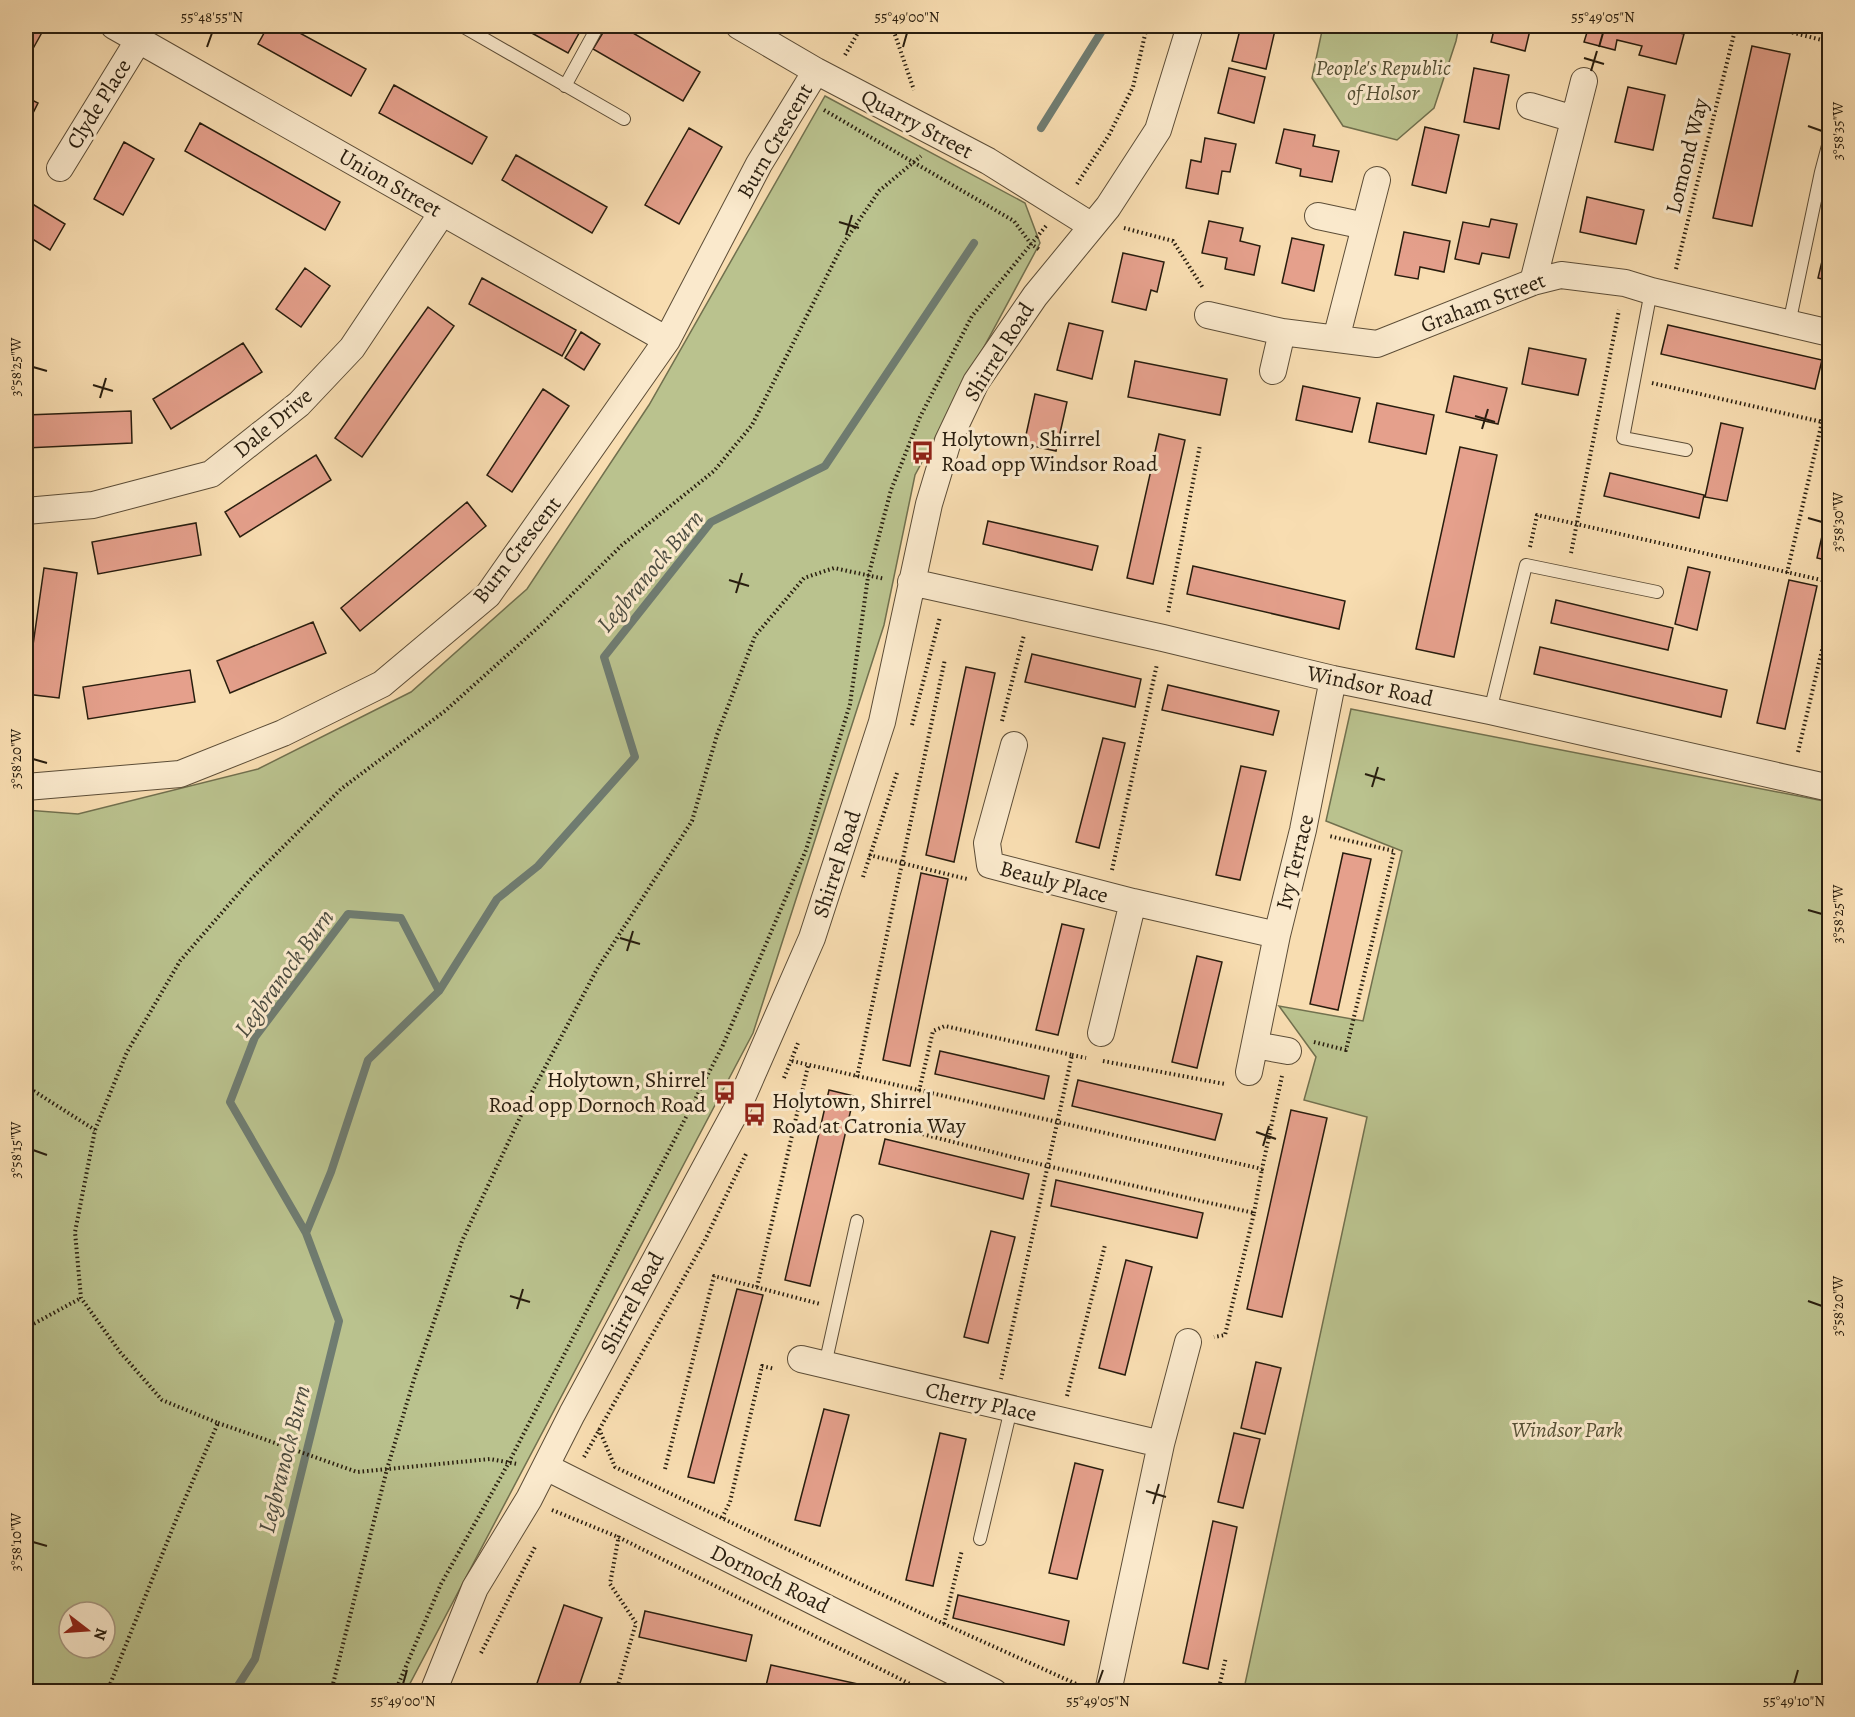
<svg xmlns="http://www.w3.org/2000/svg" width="1855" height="1717" font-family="Alegreya,serif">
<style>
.green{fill:#bac28e;stroke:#71704e;stroke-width:1.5;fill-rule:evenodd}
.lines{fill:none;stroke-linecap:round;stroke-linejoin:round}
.stream{stroke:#6f7c71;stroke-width:8}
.building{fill:#e5a08c;stroke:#281d0e;stroke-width:1.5}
.lane-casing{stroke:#5c4d37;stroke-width:14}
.street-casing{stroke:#5c4d37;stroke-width:28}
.path{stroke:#281d0e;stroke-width:4;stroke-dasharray:1.5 3;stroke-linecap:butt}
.lane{stroke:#fae9cc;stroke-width:12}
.street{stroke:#fae9cc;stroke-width:26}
.ticks{fill:none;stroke:#281d0e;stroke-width:2}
.labels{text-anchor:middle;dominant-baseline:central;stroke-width:6;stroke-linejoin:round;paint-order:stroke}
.park-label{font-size:22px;font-style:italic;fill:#544f34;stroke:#fae9cc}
.street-label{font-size:22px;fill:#281d0e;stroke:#fae9cc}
.poi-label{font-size:22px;fill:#281d0e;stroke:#fae9cc;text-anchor:start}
.water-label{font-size:24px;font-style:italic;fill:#4c4c40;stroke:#fae9cc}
.neatline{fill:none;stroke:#281d0e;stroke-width:2}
.ticks-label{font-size:15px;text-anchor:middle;fill:#281d0e}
</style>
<rect width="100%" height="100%" fill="#f8ddb1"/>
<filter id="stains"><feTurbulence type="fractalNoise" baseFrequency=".00333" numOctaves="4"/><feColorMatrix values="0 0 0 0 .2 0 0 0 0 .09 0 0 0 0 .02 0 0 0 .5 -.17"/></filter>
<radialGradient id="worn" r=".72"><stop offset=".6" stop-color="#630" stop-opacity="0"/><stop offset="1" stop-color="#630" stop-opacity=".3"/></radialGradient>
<path class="green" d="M1323,26H1459L1456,41L1434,108L1397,140L1343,126L1312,78Z
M825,96L1025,203L1040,243L915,475L884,625L753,1033L406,1691H26V810L78,814L258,769L411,692L527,589L649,405ZM69,1612H105V1648H69Z
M1351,709L1829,802V1691L1268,1692L1245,1684L1367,1117L1304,1100L1316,1057L1279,1006L1363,1021L1402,851L1326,821Z"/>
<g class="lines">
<path class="stream" d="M1041,128L1105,26
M306,1233L230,1102L255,1037L348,914L401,918L439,991L497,899L538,866L635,757L604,657L711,522L825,466L974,243
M234,1692L255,1659L339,1321L306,1233L331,1172L368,1060L439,991"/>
</g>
<path class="building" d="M26,26H41L45,27L30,54L26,51Z
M268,26H287L366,69L351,96L258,44Z
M519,26H583L568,53Z
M607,26H621L700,72L683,101L593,49Z
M1241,26H1276L1266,69L1232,61Z
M1495,26H1531L1525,51L1491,42Z
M1589,26H1648L1684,34L1676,64L1639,55L1642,46L1617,40L1615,50L1584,42Z
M1752,46L1790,54L1752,226L1713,218Z
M1827,67H1830V91L1822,90Z
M1229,68L1265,77L1254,123L1218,113Z
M1474,68L1509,75L1499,129L1464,122Z
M394,85L487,137L472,164L379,113Z
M1628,87L1665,95L1653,150L1615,142Z
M26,97L38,103L26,127Z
M200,123L340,202L325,230L185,151Z
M1425,127L1459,135L1446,193L1412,185Z
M689,128L722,147L679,224L645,205Z
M1284,129L1315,135L1313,146L1339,151L1332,182L1300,176L1301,169L1276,163Z
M1205,138L1236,144L1230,172L1222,171L1218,194L1186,188L1191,160L1201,162Z
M124,142L154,159L123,215L94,199Z
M516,155L607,207L592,233L502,180Z
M1587,197L1644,210L1636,244L1580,232Z
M26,200L65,224L50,250L26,235Z
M1491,219L1517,224L1509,258L1482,253L1479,264L1455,259L1463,222L1489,227Z
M1209,221L1243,228L1240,241L1260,246L1254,275L1225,269L1227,258L1202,253Z
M1404,232L1450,241L1444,272L1420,267L1418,279L1395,275Z
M1828,236H1830V281L1818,278Z
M1292,238L1324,245L1314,291L1282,283Z
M1123,253L1164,262L1157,292L1151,290L1146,310L1112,302Z
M305,268L330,286L301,327L276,309Z
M482,278L576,330L562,356L469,304Z
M428,307L454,326L362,457L335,438Z
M1069,323L1103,331L1092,379L1057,370Z
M1668,325L1822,360L1815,389L1661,354Z
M581,332L600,344L584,370L565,358Z
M243,343L262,372L171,429L153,399Z
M1529,348L1586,359L1578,395L1522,384Z
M1135,361L1227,379L1220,415L1128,397Z
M1454,376L1507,388L1498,424L1446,412Z
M1303,386L1360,398L1352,432L1296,420Z
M543,389L569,406L512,492L487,475Z
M1035,394L1067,402L1056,451L1024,444Z
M1377,403L1434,415L1426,454L1369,442Z
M131,411L132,443L26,448V415Z
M1721,423L1743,428L1727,501L1705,497Z
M1159,434L1185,440L1153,584L1127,578Z
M1460,447L1497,455L1454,657L1416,649Z
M316,455L331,480L240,537L225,512Z
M1610,473L1704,495L1699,518L1604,496Z
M1830,501V561L1817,558Z
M467,502L486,526L360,631L341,608Z
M988,521L1098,546L1092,570L983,544Z
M196,523L201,555L98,574L92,542Z
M1193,566L1345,601L1339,629L1187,594Z
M1688,567L1710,572L1697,630L1675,624Z
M44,568L77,573L59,698L26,694Z
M1789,580L1817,586L1785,729L1757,723Z
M1556,600L1673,628L1668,650L1551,623Z
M313,622L326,653L230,693L217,661Z
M1540,647L1727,690L1721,717L1534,674Z
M1032,654L1141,679L1135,707L1025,682Z
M966,667L995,673L954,862L926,855Z
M190,670L195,702L88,719L83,687Z
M1168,685L1279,711L1273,735L1162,710Z
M1103,738L1125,743L1099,848L1076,842Z
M1241,766L1266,771L1240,880L1216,875Z
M1343,853L1371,859L1338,1010L1310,1004Z
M921,873L948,879L910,1066L883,1060Z
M1062,924L1084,929L1058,1035L1036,1030Z
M1197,956L1222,962L1197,1068L1172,1062Z
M940,1051L1049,1076L1044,1099L935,1074Z
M1078,1080L1222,1114L1215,1140L1072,1106Z
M829,1090L854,1096L810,1286L785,1280Z
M1291,1110L1327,1118L1282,1317L1247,1309Z
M885,1139L1029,1174L1023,1199L879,1164Z
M1056,1180L1203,1213L1197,1238L1051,1206Z
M991,1231L1015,1237L988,1343L964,1337Z
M1126,1260L1152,1267L1125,1375L1099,1368Z
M737,1289L763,1295L714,1483L688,1477Z
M1256,1362L1281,1368L1265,1434L1241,1428Z
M824,1409L849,1415L820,1526L795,1520Z
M940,1433L966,1439L933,1586L906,1580Z
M1234,1433L1260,1439L1243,1508L1218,1502Z
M1075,1463L1103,1470L1077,1579L1049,1573Z
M1213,1521L1237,1527L1208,1669L1183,1663Z
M958,1595L1069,1621L1064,1645L953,1618Z
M564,1605L602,1618L577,1692H534Z
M645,1611L752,1635L746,1661L639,1637Z
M771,1665L881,1689L880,1692L765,1690Z"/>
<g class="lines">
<defs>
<path id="lane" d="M462,26L624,119
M565,86L598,26
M1651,291L1623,438L1686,450
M1789,324L1821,172L1830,138
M1490,711L1526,565L1657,592
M825,1365L857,1221
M980,1539L1011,1409"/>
<path id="street" d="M114,26L667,340
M739,26L816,71L988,161L1092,226
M1530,106L1574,119
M60,168L138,41
M1318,216L1365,226
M1533,282L1584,81
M1208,315L1282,332L1377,344L1533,282L1561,275L1625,283L1651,291L1830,333
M1336,339L1377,180
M1273,371L1282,332
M26,511L93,505L211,474L299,404L352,348L442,213
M911,582L1163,638L1333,679L1490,711L1830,788
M1014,745L987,843L990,865L1133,902L1277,935
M26,787L180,774L283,733L382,684L488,595L667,340L759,164L816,71
M1101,1033L1133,902
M1255,1045L1288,1051
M1249,1072L1277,935L1303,830L1333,679
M801,1359L1161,1444
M546,1467L994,1692
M433,1692L475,1588L529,1499L572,1414L738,1107L812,938L882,722L929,504L948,441L976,382L1035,296L1108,207L1158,130L1190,26
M1108,1692L1161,1444L1188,1342"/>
</defs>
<use href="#lane" class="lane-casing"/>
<use href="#street" class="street-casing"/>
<path class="path" d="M892,26L914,90
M1766,26L1830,42
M845,55L862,26
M824,110L1014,221L1031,244L1040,250
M1077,184L1109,135L1133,87L1147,26
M1124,228L1173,241L1203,288
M1676,269L1736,26
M1652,383L1822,422L1830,388
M1530,547L1537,515L1830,582
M1571,553L1619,310
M1787,573L1822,422
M1168,612L1200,445
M1002,721L1024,635
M912,725L940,617
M1798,752L1830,616
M869,855L967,879
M1112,870L1157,664
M863,877L897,773
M1314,1042L1346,1050L1394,851L1329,836
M1072,1055L1086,1058
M792,1061L1262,1169L1282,1076
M1103,1061L1225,1084
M857,1077L945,659
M784,1078L798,1043
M26,1086L95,1130
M919,1091L933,1031L945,1026L1072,1055L1001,1379
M879,1123L1047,1166L1254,1213L1225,1335L1214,1337
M1254,1213L1262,1169
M757,1287L808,1066
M26,1328L81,1298
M1067,1396L1105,1245
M218,1423L357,1472L490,1459L517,1464
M599,1429L615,1467L944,1624L1083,1687
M584,1457L705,1240L746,1154
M665,1469L714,1276L820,1304
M552,1510L618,1537L926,1692
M722,1518L730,1502L762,1366L775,1369
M944,1624L962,1550
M481,1653L536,1545
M107,1692L178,1515L218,1423L162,1400L120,1352L81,1298L75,1232L95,1130L127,1052L180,961L251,879L341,789L445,711L543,623L622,545L714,471L752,425L843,244L879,191L921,156
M331,1692L387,1469L415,1376L462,1241L531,1094L597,969L692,821L717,735L755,636L804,578L834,568L885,579
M395,1692L441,1584L508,1464L723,1045L806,850L850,704L868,577L891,490L920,417L972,316L1046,226
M616,1692L636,1623L610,1584L619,1535
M1218,1692L1226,1657"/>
<use href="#lane" class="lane"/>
<use href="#street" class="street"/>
</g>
<path class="ticks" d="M207,47L212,33M903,47L907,33M1599,47L1603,33M1584,58L1604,64M1591,71L1597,51M1808,126L1822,131M839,222L859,228M846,235L852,215M33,367L47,371M93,385L113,391M100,398L106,378M1475,416L1495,422M1482,429L1488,409M1808,518L1822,522M729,580L749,586M736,593L742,573M33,759L47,763M1365,774L1385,780M1372,787L1378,767M1808,910L1822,914M620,938L640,944M627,951L633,931M1256,1132L1276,1139M1263,1146L1269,1126M33,1150L47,1155M510,1296L530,1302M1808,1301L1822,1306M517,1309L523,1289M1146,1491L1166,1497M1153,1504L1159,1484M33,1542L47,1546M403,1684L407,1670M1098,1684L1103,1670M1794,1684L1798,1670"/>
<defs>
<symbol id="bus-bare" viewBox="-9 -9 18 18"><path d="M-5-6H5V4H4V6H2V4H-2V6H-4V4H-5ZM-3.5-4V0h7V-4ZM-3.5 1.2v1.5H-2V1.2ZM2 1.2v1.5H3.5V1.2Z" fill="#8f2418" stroke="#fae9cc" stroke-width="2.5" paint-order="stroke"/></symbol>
</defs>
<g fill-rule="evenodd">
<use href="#bus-bare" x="906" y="436" width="33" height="33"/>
<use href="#bus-bare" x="708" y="1076" width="33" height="33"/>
<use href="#bus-bare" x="738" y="1098" width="33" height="33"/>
</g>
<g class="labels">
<g class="park-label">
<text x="1383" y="68">People's Republic<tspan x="1383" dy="25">of Holsor</tspan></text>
<text x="1567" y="1430">Windsor Park</text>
</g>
<g class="street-label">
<text transform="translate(99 104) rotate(-58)">Clyde Place</text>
<text transform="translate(917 124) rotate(28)">Quarry Street</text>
<text transform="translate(775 141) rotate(-60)">Burn Crescent</text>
<text transform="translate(1687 156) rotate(-76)">Lomond Way</text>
<text transform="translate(390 183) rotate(30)">Union Street</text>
<text transform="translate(1483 303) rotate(-21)">Graham Street</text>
<text transform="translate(999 352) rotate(-58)">Shirrel Road</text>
<text transform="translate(273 423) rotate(-40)">Dale Drive</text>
<text transform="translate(517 550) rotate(-52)">Burn Crescent</text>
<text transform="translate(1370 686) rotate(12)">Windsor Road</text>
<text transform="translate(1295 862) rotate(-76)">Ivy Terrace</text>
<text transform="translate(837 864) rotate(-72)">Shirrel Road</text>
<text transform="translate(1054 882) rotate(15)">Beauly Place</text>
<text transform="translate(632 1303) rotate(-62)">Shirrel Road</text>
<text transform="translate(981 1402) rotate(13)">Cherry Place</text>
<text transform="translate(770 1579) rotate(26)">Dornoch Road</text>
</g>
<g class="poi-label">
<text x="941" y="439">Holytown, Shirrel<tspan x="941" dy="25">Road opp Windsor Road</tspan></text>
<text x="706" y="1080" text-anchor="end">Holytown, Shirrel<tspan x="706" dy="25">Road opp Dornoch Road</tspan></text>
<text x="772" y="1101">Holytown, Shirrel<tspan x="772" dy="25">Road at Catronia Way</tspan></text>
</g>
<g class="water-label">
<text transform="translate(650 571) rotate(-50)">Legbranock Burn</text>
<text transform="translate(284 973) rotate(-54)">Legbranock Burn</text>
<text transform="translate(284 1459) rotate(-76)">Legbranock Burn</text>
</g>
</g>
<rect width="1855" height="1717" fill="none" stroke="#f8ddb1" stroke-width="66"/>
<g transform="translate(87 1630) rotate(107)"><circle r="28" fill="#fae9cc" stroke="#a69780" stroke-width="1.5"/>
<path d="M0-4.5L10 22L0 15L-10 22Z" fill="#8f2418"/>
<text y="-9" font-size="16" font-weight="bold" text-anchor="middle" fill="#281d0e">N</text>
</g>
<rect x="33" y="33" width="1789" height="1651" class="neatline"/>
<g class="ticks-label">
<text x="212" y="22">55°48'55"N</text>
<text x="907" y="22">55°49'00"N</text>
<text x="1603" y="22">55°49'05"N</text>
<text transform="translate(1838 131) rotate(-90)" y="5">3°58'35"W</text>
<text transform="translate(16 367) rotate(-90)" y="5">3°58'25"W</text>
<text transform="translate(1838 522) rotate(-90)" y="5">3°58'30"W</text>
<text transform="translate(16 759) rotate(-90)" y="5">3°58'20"W</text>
<text transform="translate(1838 914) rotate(-90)" y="5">3°58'25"W</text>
<text transform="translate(16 1150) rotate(-90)" y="5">3°58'15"W</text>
<text transform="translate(1838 1306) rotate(-90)" y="5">3°58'20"W</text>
<text transform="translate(16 1542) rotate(-90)" y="5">3°58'10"W</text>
<text x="403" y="1706">55°49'00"N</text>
<text x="1098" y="1706">55°49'05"N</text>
<text x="1794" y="1706">55°49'10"N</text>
</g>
<rect width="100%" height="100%" filter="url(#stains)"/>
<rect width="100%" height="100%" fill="url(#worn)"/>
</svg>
